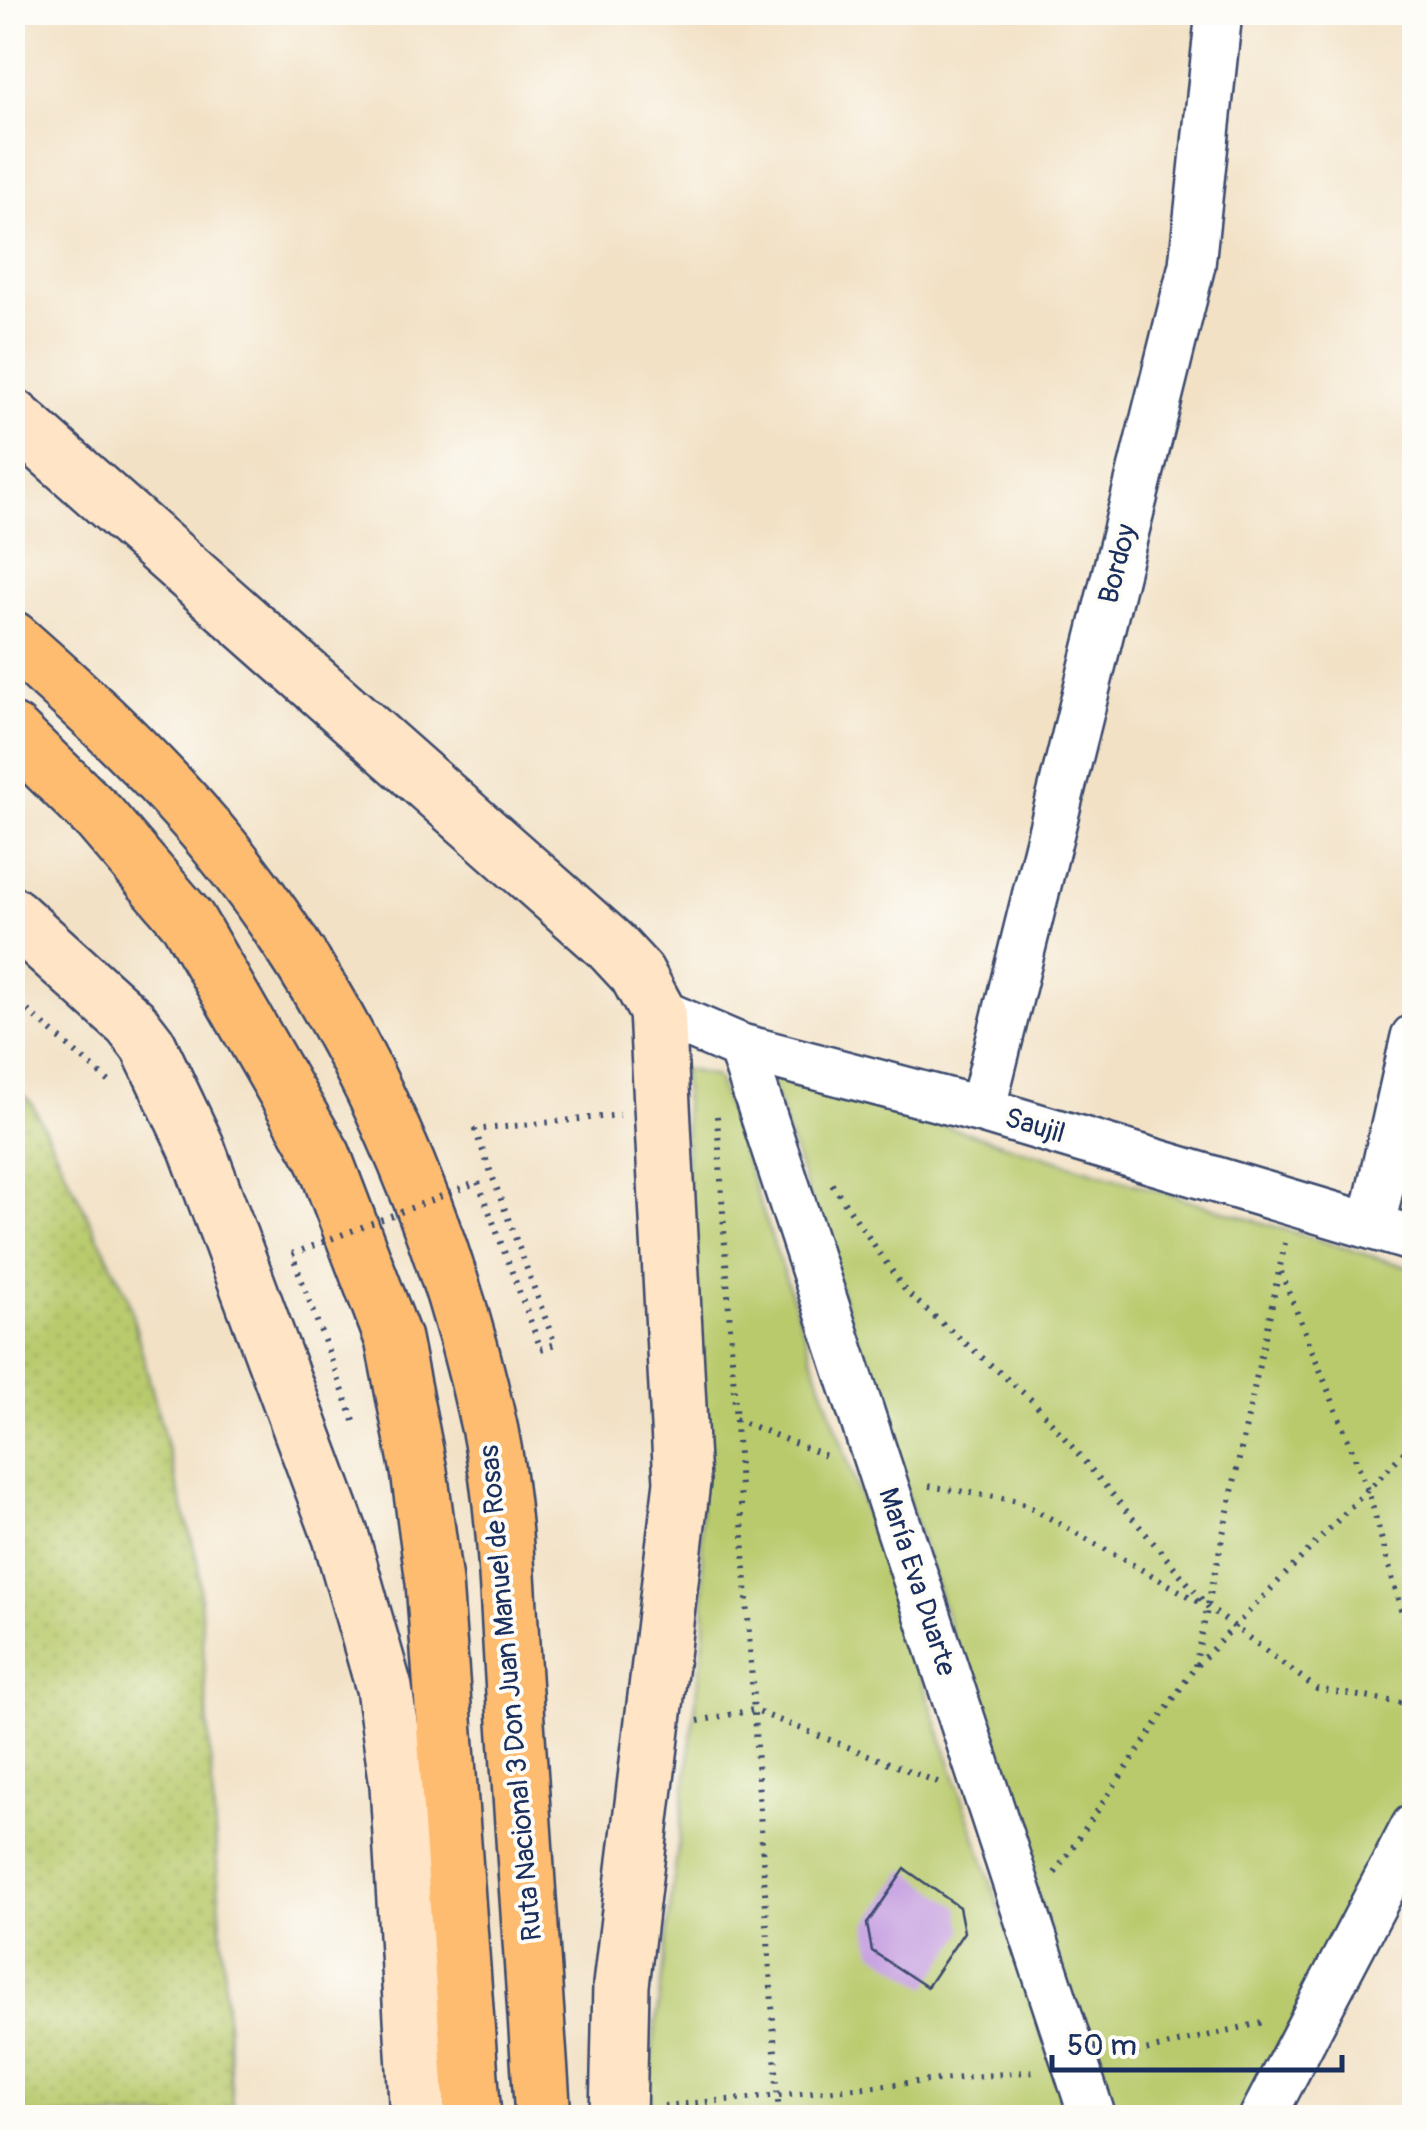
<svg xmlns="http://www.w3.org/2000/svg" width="1427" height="2130" font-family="Pangolin,sans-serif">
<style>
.grass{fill:url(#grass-dots);stroke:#6a7c66;stroke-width:2.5}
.park{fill:#b9ca6d;stroke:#6a7c66;stroke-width:2.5}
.building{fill:#c198df}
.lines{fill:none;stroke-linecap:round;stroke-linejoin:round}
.street-casing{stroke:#3b4a6d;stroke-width:50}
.secondary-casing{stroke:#3b4a6d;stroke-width:60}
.highway-casing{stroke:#3b4a6d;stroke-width:60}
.path{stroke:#3b4a6d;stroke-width:6;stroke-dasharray:2.5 8;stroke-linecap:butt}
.street{stroke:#fff;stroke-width:45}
.secondary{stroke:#ffe4c6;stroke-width:55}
.highway{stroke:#febc70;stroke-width:55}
.path-bridge{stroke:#3b4a6d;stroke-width:6;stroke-dasharray:2.5 8;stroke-linecap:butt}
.labels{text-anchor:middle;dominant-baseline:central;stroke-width:8;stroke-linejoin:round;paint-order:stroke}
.street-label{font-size:28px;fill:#1b2f5e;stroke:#fdfcf7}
</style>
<defs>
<pattern id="grass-dots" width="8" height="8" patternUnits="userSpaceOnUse" patternTransform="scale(2.5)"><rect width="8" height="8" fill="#b9ca6d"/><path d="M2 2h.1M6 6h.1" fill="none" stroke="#9eae61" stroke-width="1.8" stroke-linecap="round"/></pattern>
</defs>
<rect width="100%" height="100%" fill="#fdfcf7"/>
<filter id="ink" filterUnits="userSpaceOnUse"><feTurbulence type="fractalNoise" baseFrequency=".01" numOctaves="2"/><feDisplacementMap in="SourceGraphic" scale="20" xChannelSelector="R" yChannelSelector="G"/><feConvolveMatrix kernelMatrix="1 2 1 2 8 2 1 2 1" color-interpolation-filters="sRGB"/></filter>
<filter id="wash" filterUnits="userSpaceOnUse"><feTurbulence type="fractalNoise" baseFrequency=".0048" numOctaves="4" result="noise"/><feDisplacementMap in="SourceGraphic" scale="40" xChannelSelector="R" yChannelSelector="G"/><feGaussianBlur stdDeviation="2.25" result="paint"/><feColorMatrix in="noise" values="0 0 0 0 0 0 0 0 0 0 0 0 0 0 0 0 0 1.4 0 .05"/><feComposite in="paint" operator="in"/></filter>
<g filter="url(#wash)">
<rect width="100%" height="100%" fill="#f2e1c5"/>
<path class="grass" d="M12,1086L31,1102L127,1295L198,1564L233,2117H13Z"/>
<path class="park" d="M683,1069L717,1077L1071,2117L652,2118L649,2078L705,1629Z
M768,1072L1414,1269V1794L1243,2117H1110Z"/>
<g id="blocks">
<path class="building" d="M905,1869L959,1907L964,1932L927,1987L872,1951L867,1924Z"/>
</g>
</g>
<g filter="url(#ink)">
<use href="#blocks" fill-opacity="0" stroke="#3b4a6d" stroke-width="2.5"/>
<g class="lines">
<defs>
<path id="street" d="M657,1011L741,1047L982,1110L1414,1239
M741,1047L1093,2118
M982,1110L1192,265L1219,12
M1372,1225L1414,1037
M1262,2118L1414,1827"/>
<path id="secondary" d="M12,416L610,945L637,974L657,1011L682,1482L621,1985L618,2118
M12,915L131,1023L148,1045L196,1146L341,1537L384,1688L398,1785L418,2118"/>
<path id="highway" d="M12,639C86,704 159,772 221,848C355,1013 446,1223 490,1431C507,1516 508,1606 514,1692C524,1834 534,1976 543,2118
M12,732L99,817L188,921L323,1156L393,1339L419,1471L434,1582L473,2118"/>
</defs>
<use href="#street" class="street-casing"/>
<use href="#secondary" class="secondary-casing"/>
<use href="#highway" class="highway-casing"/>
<path class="path" d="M12,997L113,1085
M717,1116L779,2118
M832,1184L907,1293L1034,1402L1208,1607L1317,1689L1414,1705
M1281,1272L1368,1490L1414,1657
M541,1349L555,1344L475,1130L620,1115
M735,1419L831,1458
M929,1486L1019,1501L1203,1604
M1195,1666L1285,1243
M698,1721L753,1710L940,1783
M1055,1873L1195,1667L1414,1442
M1116,2058L1264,2022
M664,2106L1035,2071"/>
<use href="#street" class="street"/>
<use href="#secondary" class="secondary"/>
<use href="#highway" class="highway"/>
<path class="path-bridge" d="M354,1421L292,1254L478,1182L541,1349"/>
</g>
</g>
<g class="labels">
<g class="street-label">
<text transform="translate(1118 564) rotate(-76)">Bordoy</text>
<text transform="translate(1035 1126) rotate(17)">Saujil</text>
<text transform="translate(917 1582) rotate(72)">María Eva Duarte</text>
<text transform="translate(511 1693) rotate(-95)">Ruta Nacional 3 Don Juan Manuel de Rosas</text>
</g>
</g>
<rect width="1427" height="2130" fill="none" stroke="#fdfcf7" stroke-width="50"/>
<path d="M1052 2055v15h290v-15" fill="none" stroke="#1b2f5e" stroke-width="5"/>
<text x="1067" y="2055" font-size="30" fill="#1b2f5e" stroke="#fdfcf7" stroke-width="8" paint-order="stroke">50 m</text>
</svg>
